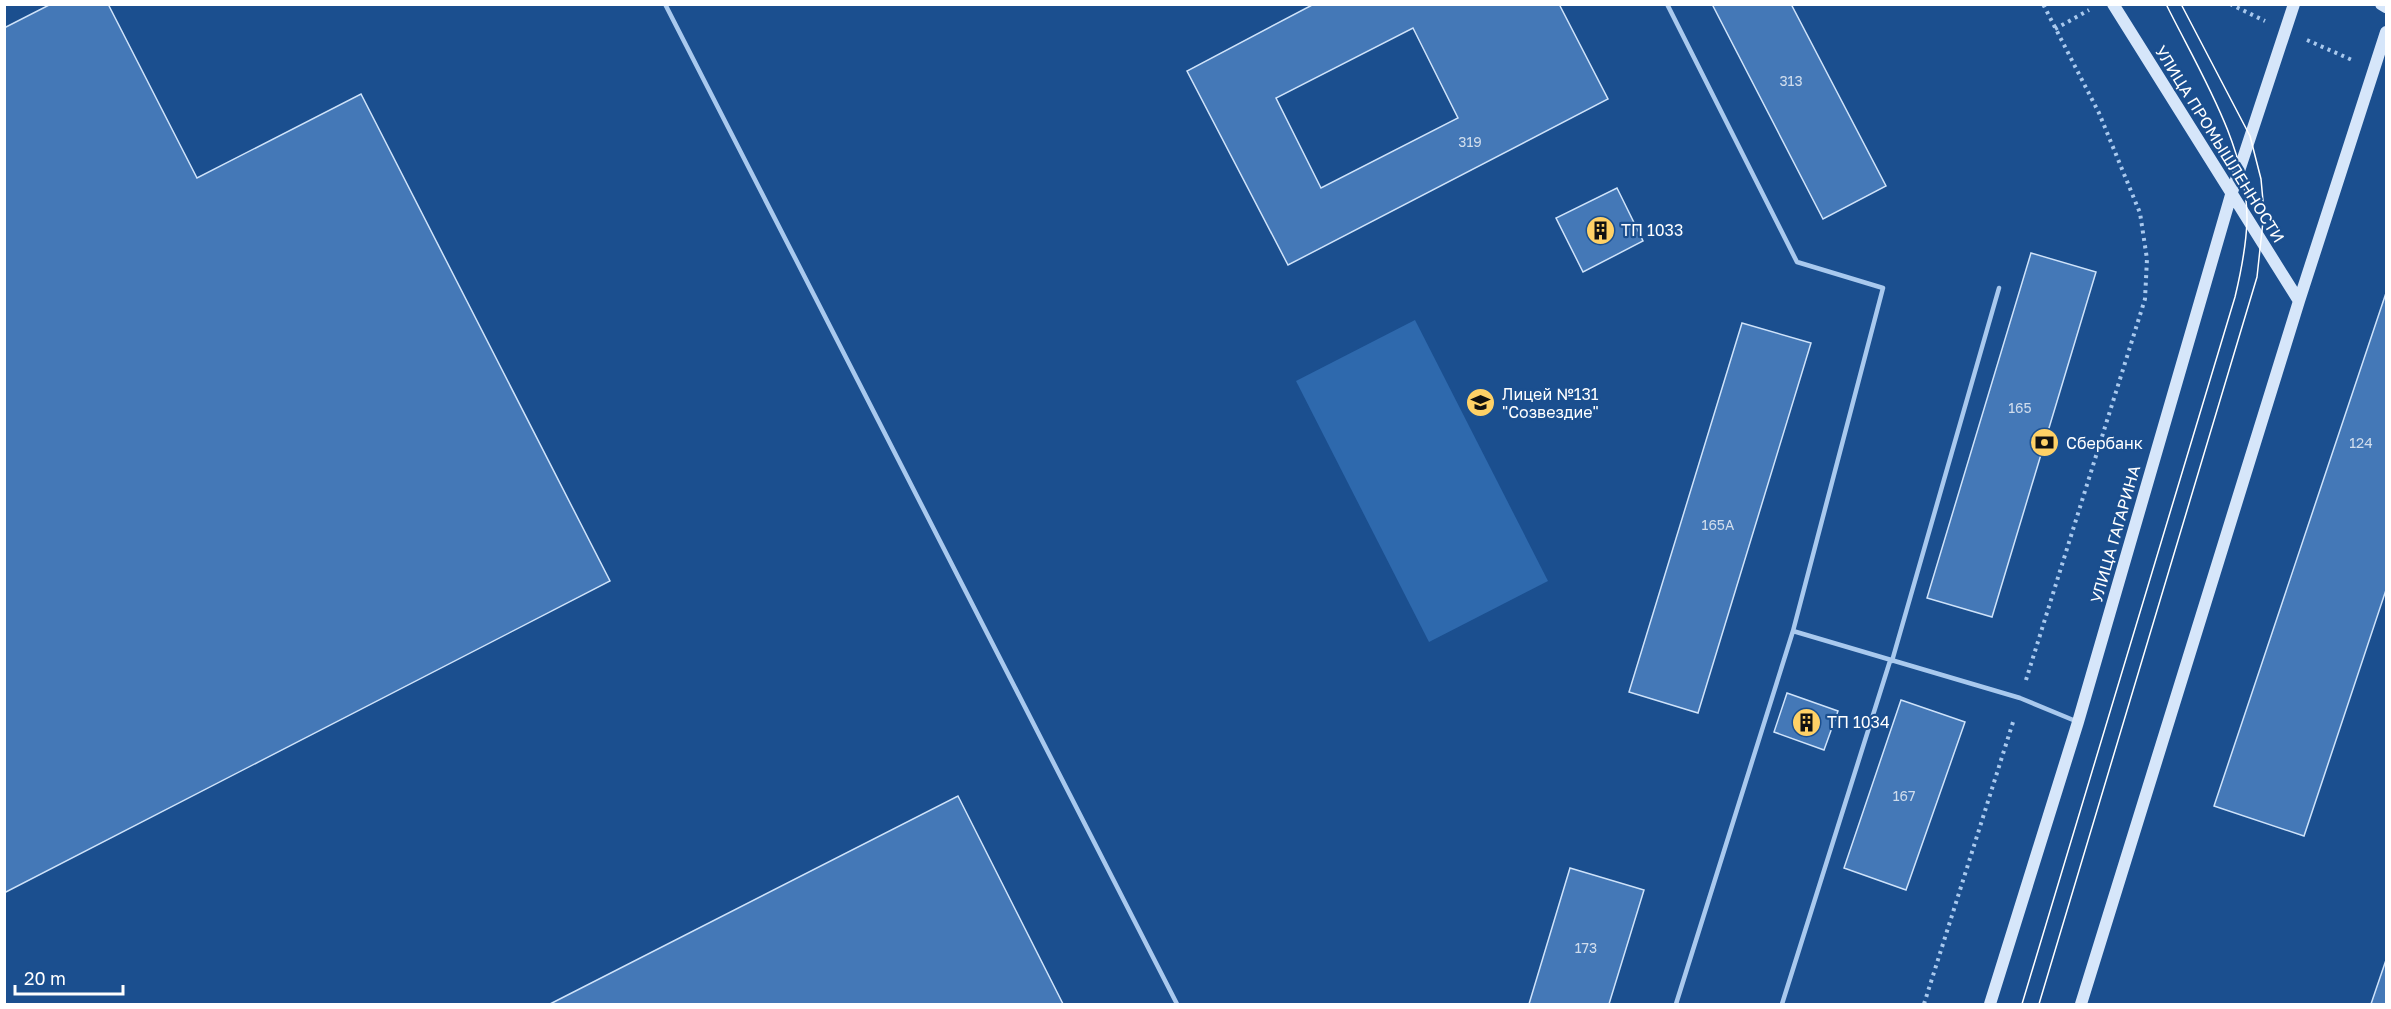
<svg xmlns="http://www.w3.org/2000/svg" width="2391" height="1009" font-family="'Golos Text',sans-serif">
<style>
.green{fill:#2e69ad}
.building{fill:#4478b7;stroke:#cfe3fa;stroke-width:1.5;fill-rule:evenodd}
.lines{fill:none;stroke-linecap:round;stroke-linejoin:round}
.path{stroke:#a9c9ee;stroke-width:4;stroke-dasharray:3 4.5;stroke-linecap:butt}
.service{stroke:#a9c9ee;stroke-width:4.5}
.secondary{stroke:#d6e6fa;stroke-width:12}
.tram{stroke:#fff;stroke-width:1.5}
.labels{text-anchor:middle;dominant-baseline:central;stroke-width:4.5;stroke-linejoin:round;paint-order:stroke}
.number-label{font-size:14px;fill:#d0dded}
.street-label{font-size:16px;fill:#fff;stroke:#1b4f8f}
.poi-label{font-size:16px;fill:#fff;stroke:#1b4f8f;text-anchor:start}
</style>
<rect width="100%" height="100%" fill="#1b4f8f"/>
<path class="green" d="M1415,320L1548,581L1429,642L1296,381Z"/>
<path class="building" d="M51,4H108L197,178L361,94L610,581L4,893V28Z
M1314,4H1559L1608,99L1288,265L1187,71ZM1413,28L1458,118L1321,188L1276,98Z
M1712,4H1791L1886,186L1823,219Z
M1617,188L1643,241L1583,272L1556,218Z
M2031,253L2096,272L1992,617L1927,598Z
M2386,293V590L2304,836L2214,806Z
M1742,323L1811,343L1698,713L1629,692Z
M1787,693L1838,711L1824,750L1774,732Z
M1901,700L1965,722L1906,890L1844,868Z
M958,796L1063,1004H550Z
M1570,868L1644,890L1609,1004H1529Z
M2386,960V1004H2371Z"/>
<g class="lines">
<path class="path" d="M2230,4L2265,21
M2055,29L2089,10
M2307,40L2352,60
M2026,680L2145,299L2147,259L2140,213L2099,113L2043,4
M1924,1004L2014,719"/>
<path class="service" d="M665,4L1177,1004
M1667,4L1797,262L1883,288L1793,631L1676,1004
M1793,631L2020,698L2078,722
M1892,661L1999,288
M1782,1004L1890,661"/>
<path class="secondary" d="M2113,4L2299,301
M2381,4L2386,7
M1990,1004L2078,722L2231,195L2294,4
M2081,1004L2299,301L2386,32"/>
<path class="tram" d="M2022,1004L2235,297C2241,272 2246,247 2247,221C2248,147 2198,69 2166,4
M2039,1004L2257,277L2264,212L2261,179L2250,136L2181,4"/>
</g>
<defs>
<symbol id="building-disc" viewBox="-11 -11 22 22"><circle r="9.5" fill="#ffd166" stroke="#1b4f8f"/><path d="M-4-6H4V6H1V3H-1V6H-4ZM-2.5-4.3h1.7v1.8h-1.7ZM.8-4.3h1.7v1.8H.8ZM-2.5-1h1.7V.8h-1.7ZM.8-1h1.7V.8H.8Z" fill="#111"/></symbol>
<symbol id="school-disc" viewBox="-11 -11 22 22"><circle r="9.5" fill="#ffd166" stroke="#1b4f8f"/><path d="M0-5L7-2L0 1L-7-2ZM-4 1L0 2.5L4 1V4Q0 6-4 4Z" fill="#111"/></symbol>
<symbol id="bank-disc" viewBox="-11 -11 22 22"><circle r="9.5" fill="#ffd166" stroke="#1b4f8f"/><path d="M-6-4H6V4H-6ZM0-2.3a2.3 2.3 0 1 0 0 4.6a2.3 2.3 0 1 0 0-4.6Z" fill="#111"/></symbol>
</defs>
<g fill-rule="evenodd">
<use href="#building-disc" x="1584" y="214" width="33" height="33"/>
<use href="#school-disc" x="1464" y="386" width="33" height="33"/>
<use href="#bank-disc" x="2028" y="426" width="33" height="33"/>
<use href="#building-disc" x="1790" y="706" width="33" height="33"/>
</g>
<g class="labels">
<g class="number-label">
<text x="1791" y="80">313</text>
<text x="1470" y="141">319</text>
<text x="2020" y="407">165</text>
<text x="2361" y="442">124</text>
<text x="1718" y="524">165А</text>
<text x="1904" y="795">167</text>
<text x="1586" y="947">173</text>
</g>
<g class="street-label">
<text transform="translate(2220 144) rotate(58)">УЛИЦА ПРОМЫШЛЕННОСТИ</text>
<text transform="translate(2115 534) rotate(-74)">УЛИЦА ГАГАРИНА</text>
</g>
<g class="poi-label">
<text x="1621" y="230">ТП 1033</text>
<text x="1502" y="394">Лицей №131<tspan x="1502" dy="18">"Созвездие"</tspan></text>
<text x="2066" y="443">Сбербанк</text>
<text x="1827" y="722">ТП 1034</text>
</g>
</g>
<rect width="2391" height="1009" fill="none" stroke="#ffffff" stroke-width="12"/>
<path d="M15 985v9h108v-9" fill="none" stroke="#ffffff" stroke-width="3"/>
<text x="24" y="985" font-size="18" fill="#ffffff" stroke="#1b4f8f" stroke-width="4.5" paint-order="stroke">20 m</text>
</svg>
